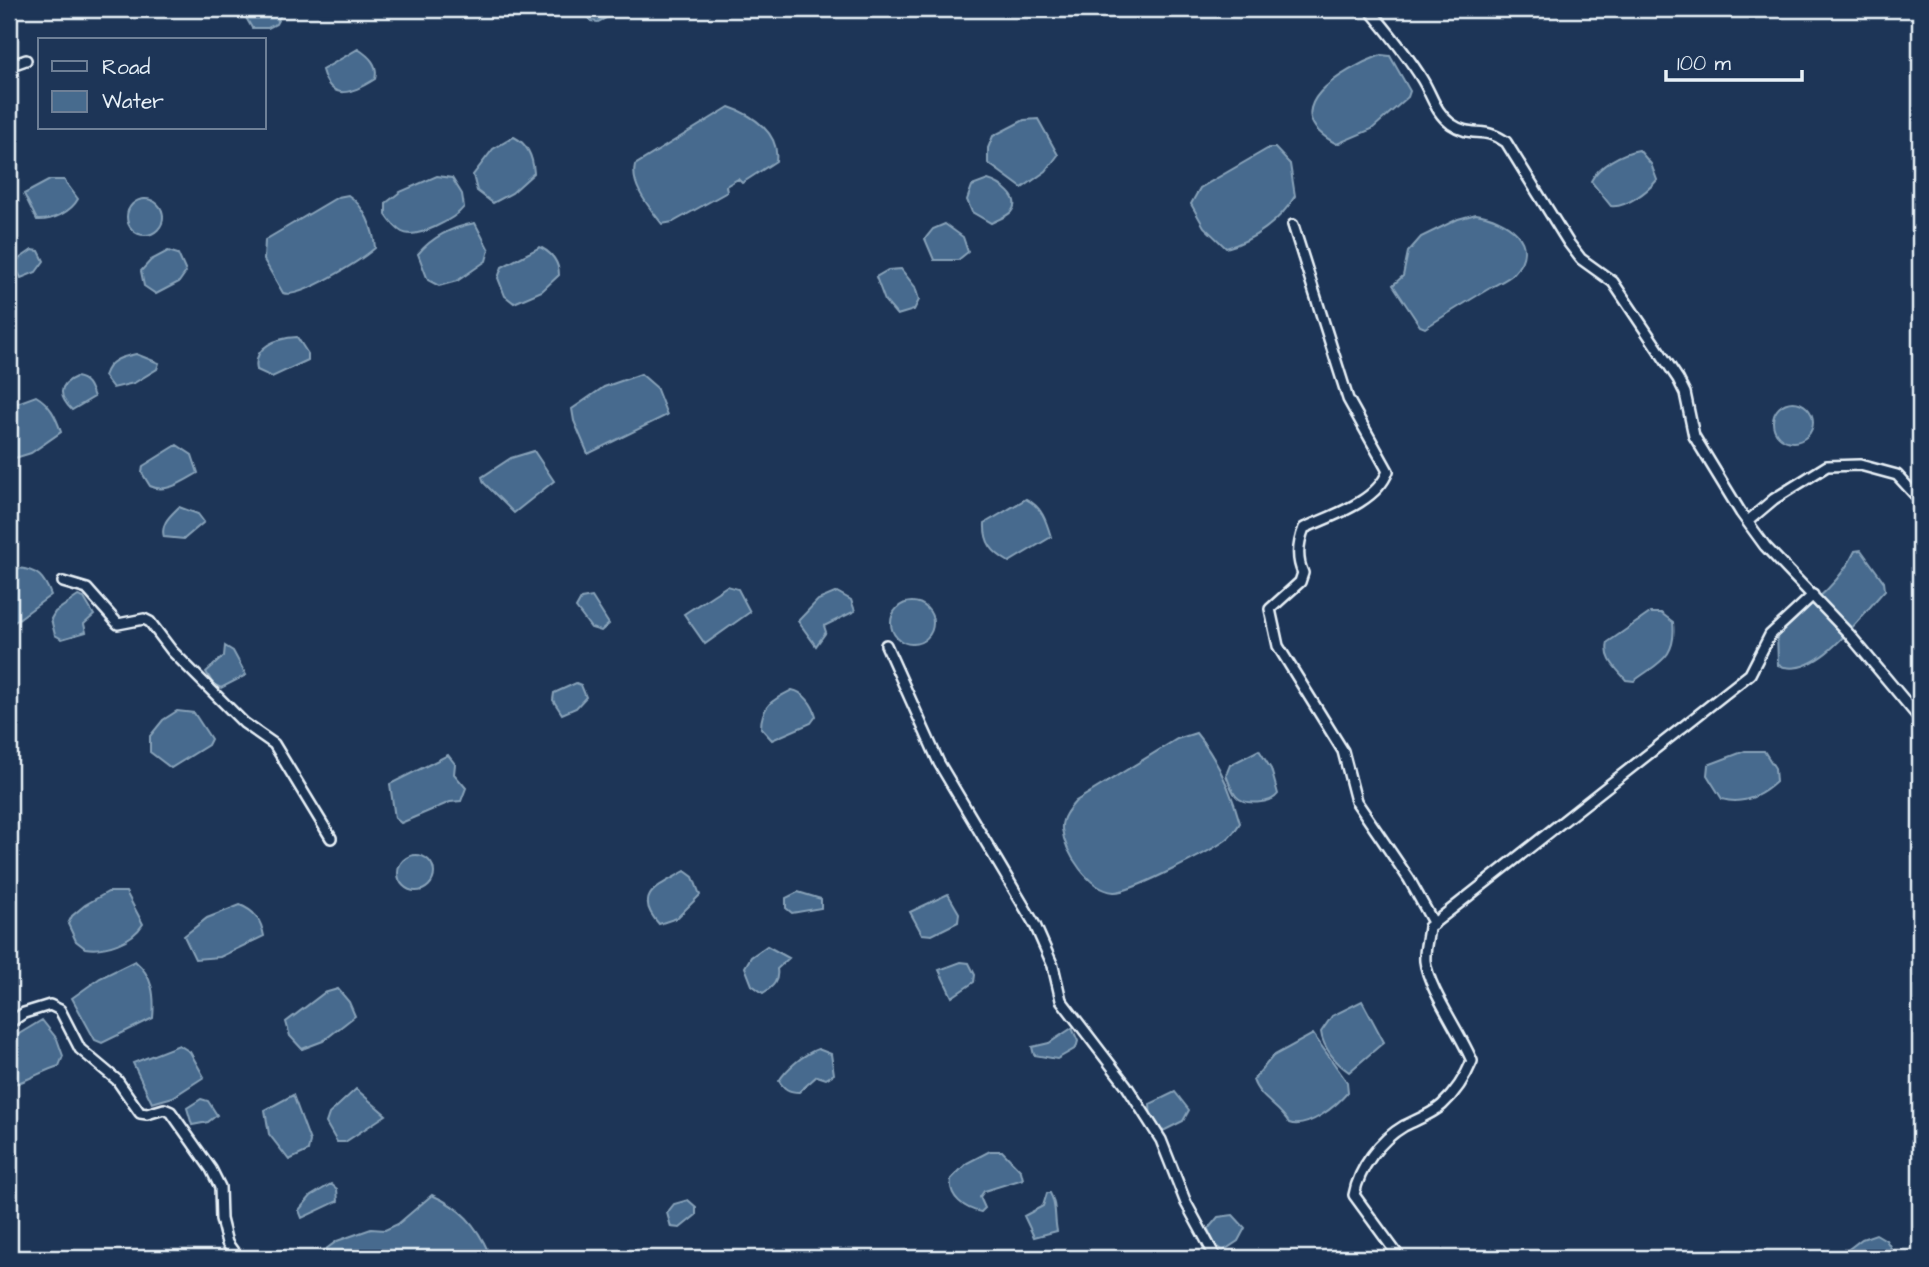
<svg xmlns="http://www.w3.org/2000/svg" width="1929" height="1267" font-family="'Architects Daughter',sans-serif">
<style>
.water{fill:#476b8e;stroke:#87a1b8;stroke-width:2}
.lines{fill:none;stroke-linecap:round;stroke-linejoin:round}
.minor-casing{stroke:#e8f1f8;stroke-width:14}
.minor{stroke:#1d3557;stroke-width:9}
</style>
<rect width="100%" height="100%" fill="#1d3557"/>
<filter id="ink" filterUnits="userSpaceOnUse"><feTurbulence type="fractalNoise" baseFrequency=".0143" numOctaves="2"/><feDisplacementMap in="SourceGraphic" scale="14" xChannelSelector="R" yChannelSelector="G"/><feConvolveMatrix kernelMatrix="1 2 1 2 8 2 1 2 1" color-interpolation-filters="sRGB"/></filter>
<g filter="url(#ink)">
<path class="water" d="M244,9H284L276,24L268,28H252L245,16Z
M582,9H624L598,22L591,21Z
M358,49C369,56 379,65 375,79C353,93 331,103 322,70Z
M1381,55L1390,56L1410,91L1408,97L1372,129L1337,144C1271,110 1344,69 1381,55Z
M729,107C753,115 780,133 776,161L742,183L738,179L726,186L727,192L673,222L662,224C650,208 630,186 635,165Z
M1038,119L1058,155L1046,171L1022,188L988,163V148L993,136L1024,120Z
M514,137C528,144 533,158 534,173L512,193L493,203L477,191L473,175L493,149Z
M1269,148H1275L1290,164L1295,196C1281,220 1253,241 1226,248L1204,227L1191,204L1200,188Z
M1639,150L1651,164L1657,180C1648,191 1626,208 1611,206L1591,181C1599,165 1622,153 1639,150Z
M437,176L452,178L462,194L464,207C455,219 416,240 402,232C395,228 390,221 386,215V203L400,192Z
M50,180H64L78,199C71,212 52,221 37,220L24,194Z
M988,180C999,183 1023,198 1011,212C1006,217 997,220 991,223L972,212L967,200L972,186Z
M348,195C364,205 374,230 375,248C361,260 299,300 283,293L264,260L265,240L338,197Z
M127 217a18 18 0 1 1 36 0a18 18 0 1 1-36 0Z
M1476,214C1505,218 1543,242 1513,274C1507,280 1496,284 1490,288C1468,301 1447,314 1425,328L1420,326L1393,285L1403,276L1408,252L1421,237L1458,219Z
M475,223L489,250L486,261L457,281L439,286L428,280L418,254C432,237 453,227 475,223Z
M945,224L963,237L968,252L958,260H934L925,239L933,229Z
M540,247C552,253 559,261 559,275L542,291L514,303L505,296L498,278L502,267Z
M32,250L39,251L44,261L36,272L21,278L13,263Z
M168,251L178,254L186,272L179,282L156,294L144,286L141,271L151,260Z
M901,269L915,287L919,300L914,310L897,315L885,301L876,277L888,270Z
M297,337L308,354V360L272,377L257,370C252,346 278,338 297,337Z
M136,354L159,363L157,369L134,383L113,388L104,376C109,360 121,357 136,354Z
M641,374L656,387L667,415L588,454L574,421L572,409L604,387Z
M76,377C88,379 90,386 94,397L72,410C59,397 57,385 76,377Z
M36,396C50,404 56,417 61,432L31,453L9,460V406Z
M1773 422a20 20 0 1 1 40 0a20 20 0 1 1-40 0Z
M177,445L192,455L198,473C184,481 166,494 150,486L142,473L143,466Z
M534,451L554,481L514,513L484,483L482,477L511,458Z
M1026,499C1042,507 1046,520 1051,537L1009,562C992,552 984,543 985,523Z
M179,507L198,514L204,522L184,539L164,537C160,524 170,516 179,507Z
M1861,550L1884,582L1885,590C1860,616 1817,682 1778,665L1777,632C1807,607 1838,587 1855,551Z
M18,568C38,570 44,577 51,595L9,626V573Z
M727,586L738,589L750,612L705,644L684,614Z
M837,592L851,600L855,611L824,626L826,632L816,646L798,621L818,600Z
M78,596L84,598L94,615L84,624L86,632L62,639L55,635L51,619L55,612Z
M592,597L609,624L601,631L591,628L576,608L581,599Z
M891 623a21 21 0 1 1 42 0a21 21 0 1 1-42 0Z
M1650,613H1661L1673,622C1677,658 1659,662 1634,681L1626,680C1616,668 1604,659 1608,642Z
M225,646L233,651L246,675L221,688L213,684L206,672L224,656Z
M576,683L581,685L586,697L576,708L562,714L553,700L554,693Z
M792,690C804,692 813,705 816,716L811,723L772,740L761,728C761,705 774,699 792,690Z
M177,711L194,713L211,739L208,745L171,768L150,752V736L163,720Z
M1196,733C1218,760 1231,790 1240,823C1236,829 1232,836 1226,840C1211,851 1130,893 1114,892C1089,890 1065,853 1062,829C1061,818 1069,809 1076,801L1177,739Z
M1259,750L1271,769L1278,794C1271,804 1244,806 1236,796C1231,790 1229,782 1226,775L1230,765Z
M1745,751H1764L1775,768L1776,782C1760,797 1743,805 1722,799L1707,775L1708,765Z
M448,755L455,764L454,774L466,788L461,801L450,802L401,823L395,818L390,784Z
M398 873a18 18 0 1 1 36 0a18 18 0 1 1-36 0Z
M685,871L693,877L700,895L677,918L659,924C631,894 661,885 685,871Z
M108,892H126L143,924C132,942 105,951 85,948L76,941L68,924L72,916L85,905Z
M798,892L821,899V908L792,913L786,908V898Z
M948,894L959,913L958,922L932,935L922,934L910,912Z
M240,905C255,911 261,920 264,936L220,957L195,959L184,936L207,918Z
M767,946L789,958L777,969C779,981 773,987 763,993L752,985L745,967L751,957Z
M135,961C153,976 155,996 153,1018L102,1043L95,1040L72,998L100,978Z
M961,962L969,963L975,975L974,982L952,997L939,970Z
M338,989L349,1002L355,1016L323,1041L302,1049L290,1036L286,1022L324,993Z
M1362,1001L1384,1042L1349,1072C1336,1063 1323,1048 1321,1032L1332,1016Z
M42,1020L57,1039L63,1056L59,1066C43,1070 22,1085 9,1084V1040Z
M1072,1028L1078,1041L1076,1048L1057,1059L1034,1055L1032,1047L1049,1043Z
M1313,1034L1347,1082L1348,1092C1337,1105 1308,1130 1289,1123C1280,1106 1259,1099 1253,1080L1273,1056Z
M179,1045L190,1052L204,1077L173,1097L152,1103L133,1063Z
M818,1049L831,1054L834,1074L826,1079L817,1076L799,1092C789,1092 784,1089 779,1081C787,1068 804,1054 818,1049Z
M356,1089L386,1115L345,1142H337L326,1123L329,1114Z
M1175,1092L1189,1110L1183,1121L1161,1132L1151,1121L1150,1104Z
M293,1095L310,1141L308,1151L289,1160L269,1134L265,1110Z
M201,1099L208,1101L217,1115L208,1122L192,1125L187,1108Z
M990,1151H1002L1021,1171L1023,1179L984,1191L980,1197L985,1208L981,1212C965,1209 948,1197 951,1179L967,1163Z
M331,1184L337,1189L338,1201L302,1218L299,1210L311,1196Z
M1047,1193H1050C1057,1205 1054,1217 1057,1231L1034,1237L1024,1216L1043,1206Z
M432,1195C461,1208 476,1224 489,1253L485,1258H314L337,1241L371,1229L385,1230L398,1224Z
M688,1200L696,1207V1215L680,1228L671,1227L667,1213L674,1204Z
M1233,1215L1245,1228L1238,1241L1223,1251L1214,1243L1208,1229L1218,1217Z
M1876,1234L1886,1240L1897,1258H1837L1862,1239Z"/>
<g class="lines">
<defs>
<path id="minor" d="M1369,9C1388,32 1407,54 1422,79C1432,95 1435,112 1451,124C1473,139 1482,125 1506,142L1568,242L1581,259L1613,282L1678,379L1685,393L1694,436L1741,513L1765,546L1849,634L1920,719
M9,66L26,60
M1293,225L1348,399L1388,471C1377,502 1331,516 1304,528C1298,543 1296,558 1303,573L1300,582L1270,609L1278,646L1343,751L1356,801L1409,879L1434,924
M1748,521L1774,499L1827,466L1860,465L1897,475L1920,500
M63,582L87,589L118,624L144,619L150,622L172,651L244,723L274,744L331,838
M886,645L939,763L1035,925L1053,966L1061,1000L1126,1085L1161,1140L1186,1203L1216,1258
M9,1023L24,1013L50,1005L60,1010L80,1049L117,1080L140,1113L147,1114L164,1109L171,1112L211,1169L220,1187L221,1219L227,1243L238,1258
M1400,1258L1354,1195C1359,1168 1380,1140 1404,1126C1416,1120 1432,1114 1442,1105C1456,1092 1465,1078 1472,1061C1460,1032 1428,988 1425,961C1424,950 1428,938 1429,927L1750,674L1770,635L1813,595"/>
</defs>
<use href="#minor" class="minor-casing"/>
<use href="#minor" class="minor"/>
</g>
</g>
<rect width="1929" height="1267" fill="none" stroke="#1d3557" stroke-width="35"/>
<rect x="18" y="18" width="1894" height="1232" fill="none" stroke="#e8f1f8" stroke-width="2.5" filter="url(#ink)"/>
<rect x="38" y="38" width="228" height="91" fill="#1d3557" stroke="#6e8097" stroke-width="2"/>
<rect x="52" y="61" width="35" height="10" fill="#1d3557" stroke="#6e8097" stroke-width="2"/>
<text x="102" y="74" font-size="21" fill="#e8f1f8">Road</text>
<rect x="52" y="91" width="35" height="21" fill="#476b8e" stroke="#6e8097" stroke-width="2"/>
<text x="102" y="108" font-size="21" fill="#e8f1f8">Water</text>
<path d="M1666 70v10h136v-10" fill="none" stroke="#e8f1f8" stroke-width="3.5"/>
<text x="1677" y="70" font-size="21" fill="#e8f1f8" stroke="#1d3557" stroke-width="5" paint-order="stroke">100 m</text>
</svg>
